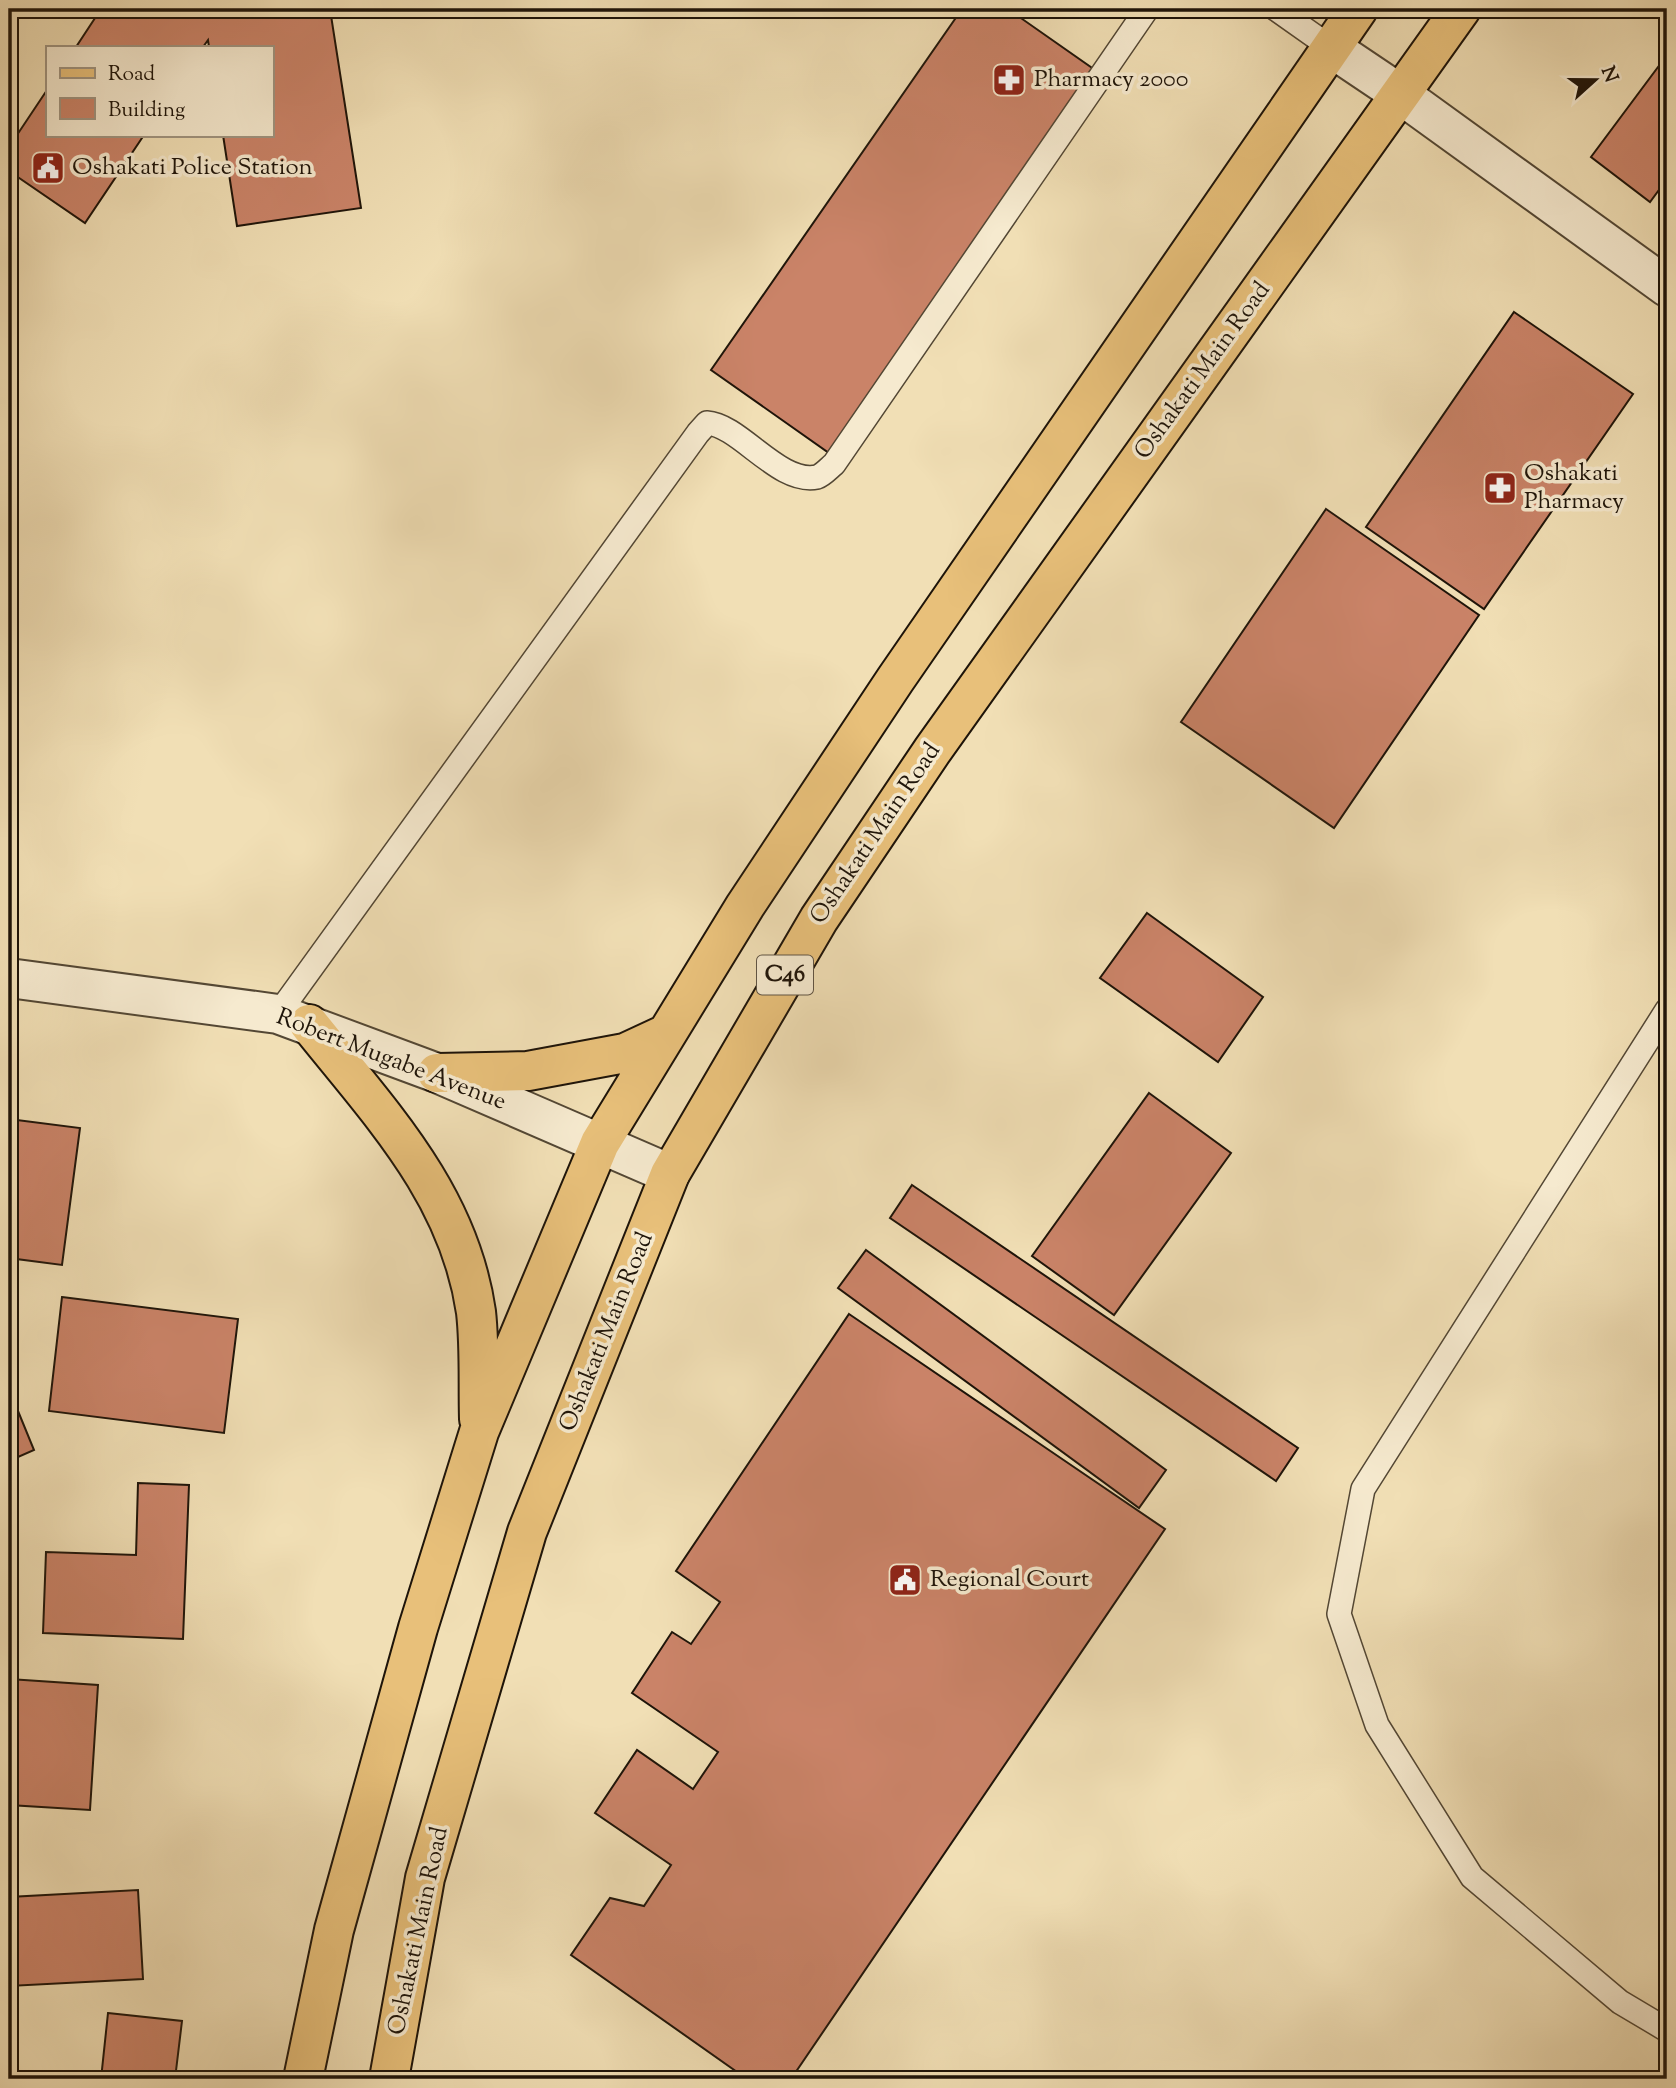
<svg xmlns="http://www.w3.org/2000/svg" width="1676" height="2088" font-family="'Sorts Mill Goudy',serif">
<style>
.building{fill:#ca8368;stroke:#1e1409;stroke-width:2}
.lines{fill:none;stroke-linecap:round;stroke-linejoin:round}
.lane-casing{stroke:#534734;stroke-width:26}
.street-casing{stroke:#534734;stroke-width:42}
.primary-casing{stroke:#1e1409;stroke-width:42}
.lane{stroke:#f6eacf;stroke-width:23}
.street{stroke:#f6eacf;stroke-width:38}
.primary{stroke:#e8c07a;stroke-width:38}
.labels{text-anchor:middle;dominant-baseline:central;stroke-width:7;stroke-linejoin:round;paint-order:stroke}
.shield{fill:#f6eacf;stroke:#5f5444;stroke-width:2}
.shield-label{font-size:23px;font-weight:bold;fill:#1e1409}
.poi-label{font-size:24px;fill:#1e1409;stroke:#f6eacf;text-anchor:start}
.street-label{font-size:24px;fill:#1e1409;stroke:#f6eacf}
</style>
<rect width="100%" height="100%" fill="#f1dfb5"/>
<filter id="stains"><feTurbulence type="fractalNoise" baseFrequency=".00286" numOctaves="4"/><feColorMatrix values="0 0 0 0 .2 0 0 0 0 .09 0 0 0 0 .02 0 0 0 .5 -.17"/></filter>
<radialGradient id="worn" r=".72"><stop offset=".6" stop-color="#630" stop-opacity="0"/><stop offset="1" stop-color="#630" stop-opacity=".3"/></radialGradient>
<path class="building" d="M101,9H330L361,208L237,226L223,135H271V47H209L208,40L203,47H76Z
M962,9H1008L1095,70L829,453L711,370Z
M1667,55V179L1650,202L1591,157Z
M47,90V135H144L85,223L9,171V147Z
M1514,312L1633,394L1484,609L1366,527Z
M1326,509L1479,615L1334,828L1181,722Z
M1147,913L1263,997L1218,1062L1100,978Z
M1149,1093L1231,1153L1114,1315L1032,1256Z
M9,1119L80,1128L62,1265L9,1258Z
M912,1185L1298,1448L1276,1481L890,1218Z
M866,1250L1166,1470L1139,1508L838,1288Z
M62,1297L238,1319L224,1433L49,1411Z
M849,1314L1165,1529L791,2079H747L571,1955L610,1898L644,1906L671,1865L595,1813L637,1750L693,1789L718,1752L632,1693L672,1632L691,1644L720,1602L676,1571Z
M9,1389L34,1450L9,1461Z
M138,1483L189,1485L183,1639L43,1633L46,1552L136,1555Z
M9,1679L98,1685L90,1810L9,1805Z
M138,1890L143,1979L9,1986V1897Z
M108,2013L182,2021L175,2079H101Z"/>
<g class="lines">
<defs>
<path id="lane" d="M1276,9L1330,47
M1667,1010L1363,1489L1339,1614L1377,1725L1472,1877L1620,2002L1667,2030
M278,1014L698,433L707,423C740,425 779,485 817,477C823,475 829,468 834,464L1147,9"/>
<path id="street" d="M1330,47L1400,94L1667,287
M9,978L278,1014L437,1073L670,1174"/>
<path id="primary" d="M309,1024C380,1113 459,1194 476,1312C480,1347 478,1384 479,1419
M437,1073L528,1071L625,1053L666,1034
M303,2079L334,1930L418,1628L479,1432L600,1143L745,906L895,680L1358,9
M389,2079L425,1878L527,1532L670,1174L819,919L932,751L1461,9"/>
</defs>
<use href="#lane" class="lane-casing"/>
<use href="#street" class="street-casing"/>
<use href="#primary" class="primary-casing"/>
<use href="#lane" class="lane"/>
<use href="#street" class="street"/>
<use href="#primary" class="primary"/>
</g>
<defs>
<symbol id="pharmacy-square" viewBox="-11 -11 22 22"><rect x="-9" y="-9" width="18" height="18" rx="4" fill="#8f2418" stroke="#f6eacf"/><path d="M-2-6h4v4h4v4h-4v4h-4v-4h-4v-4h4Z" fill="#fff"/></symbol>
<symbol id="civic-square" viewBox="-11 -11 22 22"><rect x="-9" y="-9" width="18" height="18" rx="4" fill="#8f2418" stroke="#f6eacf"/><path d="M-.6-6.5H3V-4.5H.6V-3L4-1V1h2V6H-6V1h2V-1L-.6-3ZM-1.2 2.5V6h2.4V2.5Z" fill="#fff"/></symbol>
</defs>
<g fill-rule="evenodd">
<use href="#pharmacy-square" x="990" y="61" width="38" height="38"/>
<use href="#civic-square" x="29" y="149" width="38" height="38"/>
<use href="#pharmacy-square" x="1481" y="469" width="38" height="38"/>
<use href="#civic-square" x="886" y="1561" width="38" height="38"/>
</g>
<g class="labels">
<rect class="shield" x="757" y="955.5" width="56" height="39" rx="5"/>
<g class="shield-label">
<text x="785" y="975">C46</text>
</g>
<g class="poi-label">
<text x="1034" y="80">Pharmacy 2000</text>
<text x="72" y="168">Oshakati Police Station</text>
<text x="1524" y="474">Oshakati<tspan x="1524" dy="28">Pharmacy</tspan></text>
<text x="930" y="1580">Regional Court</text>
</g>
<g class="street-label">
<text transform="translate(1203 371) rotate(-54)">Oshakati Main Road</text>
<text transform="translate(876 834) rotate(-56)">Oshakati Main Road</text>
<text transform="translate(391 1060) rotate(21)">Robert Mugabe Avenue</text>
<text transform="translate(607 1332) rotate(-68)">Oshakati Main Road</text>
<text transform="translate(419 1931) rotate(-78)">Oshakati Main Road</text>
</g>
</g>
<rect width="1676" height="2088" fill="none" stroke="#f1dfb5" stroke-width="35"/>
<rect x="10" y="10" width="1655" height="2067" fill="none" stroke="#1e1409" stroke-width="3.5"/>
<rect x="18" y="18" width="1641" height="2053" fill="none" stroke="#1e1409" stroke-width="2"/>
<rect x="46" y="46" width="228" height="91" fill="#f6eacf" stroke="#a09480" stroke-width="2"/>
<rect x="60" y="68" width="35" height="10" fill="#e8c07a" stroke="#a09480" stroke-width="2"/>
<text x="108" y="80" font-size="21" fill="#1e1409">Road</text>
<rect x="60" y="98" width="35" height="21" fill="#ca8368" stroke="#a09480" stroke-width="2"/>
<text x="108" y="116" font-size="21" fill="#1e1409">Building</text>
<g transform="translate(1595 80) rotate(69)" stroke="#f6eacf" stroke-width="5" paint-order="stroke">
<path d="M0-5L12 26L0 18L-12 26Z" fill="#1e1409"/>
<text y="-10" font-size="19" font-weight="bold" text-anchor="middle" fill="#1e1409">N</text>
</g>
<rect width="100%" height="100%" filter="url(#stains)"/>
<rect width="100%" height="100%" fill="url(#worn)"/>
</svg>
